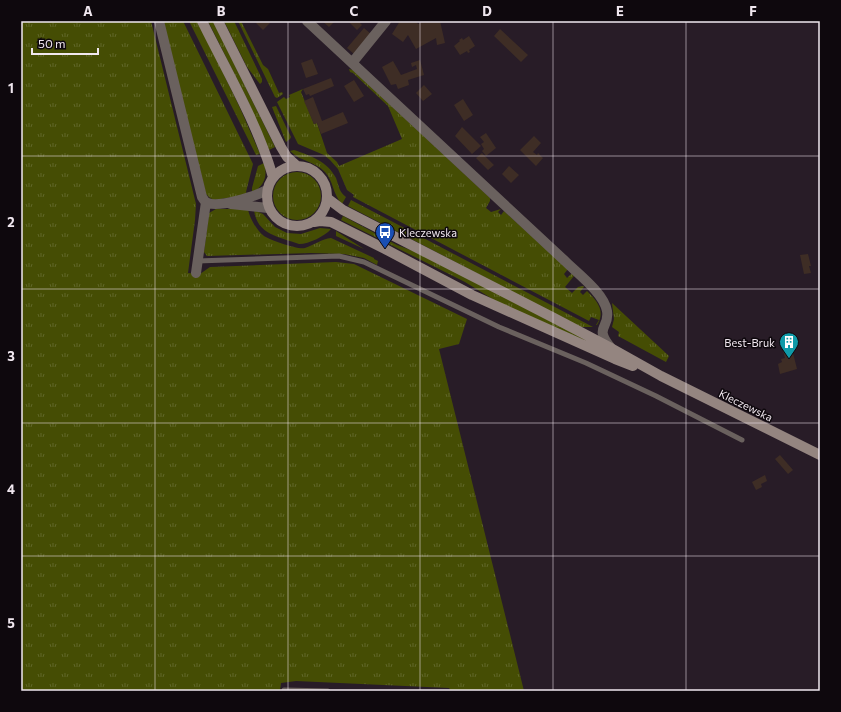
<svg xmlns="http://www.w3.org/2000/svg" width="841" height="712" font-family="Commissioner,sans-serif">
<style>
.grass{fill:url(#grass-tufts)}
.building{fill:#3e2d25}
.lines{fill:none;stroke-linecap:round;stroke-linejoin:round}
.lane{stroke:#6a615e;stroke-width:5}
.street{stroke:#6a615e;stroke-width:10}
.secondary{stroke:#948580;stroke-width:10}
.grid{fill:none;stroke:#f0e7ef;stroke-width:1;stroke-opacity:0.55}
.labels{text-anchor:middle;dominant-baseline:central;stroke-width:3;stroke-linejoin:round;paint-order:stroke}
.poi-label{font-size:11px;fill:#f0e7ef;stroke:#0e080d;text-anchor:start}
.street-label{font-size:11px;fill:#f0e7ef;stroke:#0e080d}
.neatline{fill:none;stroke:#f0e7ef;stroke-width:1.5}
.grid-label{font-size:13px;text-anchor:middle;font-weight:bold;fill:#f0e7ef}
</style>
<defs>
<pattern id="grass-tufts" width="24" height="20" patternUnits="userSpaceOnUse"><rect width="24" height="20" fill="#454d04"/><path d="M3 7l-1-3M5 7V3M7 7l1-3M15 17l-1-3M17 17v-4M19 17l1-3" fill="none" stroke="#606729"/></pattern>
</defs>
<rect width="100%" height="100%" fill="#281c27"/>
<path class="grass" d="M21,21H151L196,204L195,220L188,273L200,274L210,267L336,262L354,264L467,319L459,344L439,349L524,691H451L449,688L296,681L281,683L280,691H21Z
M163,21H183L253,164L246,192L247,195L214,200L210,198L206,194Z
M189,21H198L240,108L260,154L256,155Z
M208,21H213L275,147L269,150L248,101Z
M224,21H234L262,79V82L260,84L247,67Z
M238,21H241L263,65L268,69L279,93L282,92L283,94L277,98L275,97Z
M349,69L353,70L490,198V201L486,208L491,212L501,209L498,212L501,215L504,211L568,269L564,274L567,278L572,273L574,276L565,287L572,293L578,287L583,286L584,287L580,292L583,295L587,291C597,301 606,311 597,325H596L599,320L591,317L589,321L353,197L354,195L347,190L338,169L330,160L324,155L298,144L277,102L284,97L286,99L290,97L289,95L303,89L301,92L314,124L317,123L327,153L337,162L339,166L402,139L388,106L353,73L350,72Z
M276,106L291,137L290,139L286,142L272,107Z
M294,150C311,156 327,161 336,178C339,186 339,192 346,197L342,204C332,193 334,182 325,172C315,161 301,162 290,151Z
M264,163C268,177 264,186 252,193V188L258,166Z
M273 196a24 24 0 1 1 48 0a24 24 0 1 1-48 0Z
M351,200L593,327H580L348,206Z
M216,209H248C249,217 257,231 264,236C270,240 298,250 305,248C314,245 322,239 331,238L374,258V259L378,261L377,265L364,258L344,254L311,253L207,256L204,252L209,213Z
M254,210L263,214L275,227L287,233L301,234L320,228L331,229C325,236 309,244 299,244C280,237 257,235 254,210Z
M343,216L397,245L421,254L618,355L499,303L465,282L341,220Z
M336,231L364,249L336,236Z
M612,303L669,356L666,362L618,336L619,332L612,327L614,319Z"/>
<path class="building" d="M258,21H268L270,23L263,30L256,23Z
M322,21H335L329,27Z
M348,21H361L360,23L362,25L357,30Z
M400,21H416L418,24L424,21H440L445,43L437,45L436,38L416,49L408,35L403,42L392,34Z
M364,28L371,34L354,54L347,48Z
M500,29L528,55L521,62L494,36Z
M469,36L475,46L469,50L470,52L468,53L467,51L460,55L454,46L460,41L459,40L462,38L463,40Z
M312,59L318,74L306,78L301,63Z
M420,60L424,75L408,80L409,85L398,89L396,84L391,85L382,67L393,61L401,75L417,69L416,65L412,67L411,63Z
M331,78L334,86L310,96L309,94L306,95L303,89Z
M354,80L364,96L354,102L344,86Z
M424,85L432,94L423,101L416,93Z
M313,97L322,121L343,112L348,123L321,134L317,123L314,124L304,101Z
M463,99L473,115L464,121L454,105Z
M462,127L481,146L472,154L455,136Z
M486,133L496,148L486,156L482,151L484,149L481,144L484,142L480,137Z
M534,136L541,143L533,152L537,155L538,153L543,158L536,166L520,150Z
M482,153L494,165L488,170L476,158Z
M509,166L519,175L511,183L502,174Z
M808,254L811,266H809L811,273L804,274L800,255Z
M791,345L797,369L780,374L778,364L782,362L781,359L785,358L782,347Z
M780,455L793,470L788,474L775,459Z
M765,475L767,481L761,484L762,487L756,490L752,482Z"/>
<g class="lines">
<path class="lane" d="M197,261L339,256L364,262L499,327L586,363L656,396L742,440
M284,691V690L328,691"/>
<path class="street" d="M159,21L202,197C203,198 204,201 206,202C216,209 256,196 267,190
M307,21L565,261C577,273 604,293 607,311C610,329 593,326 611,348
M352,63L386,21
M231,204L268,208
M196,273L206,202"/>
<path class="secondary" d="M202,21C227,72 257,122 273,177
M218,21L281,147L287,157L297,166
M267 196a30 30 0 1 1 60 0a30 30 0 1 1-60 0Z
M327,198L343,210L554,318L611,348L661,376L820,455
M314,222L320,221L331,222L385,249L472,295L615,359L633,366"/>
</g>
<path class="grid" d="M155,21V691M288,21V691M420,21V691M553,21V691M686,21V691M21,156H820M21,289H820M21,423H820M21,556H820"/>
<defs>
<symbol id="bus-pin" viewBox="-11 -11 22 30"><path d="M0 17L-7.5 6A9.5 9.5 0 1 1 7.5 6Z" fill="#1a4fb4" stroke="#0e080d"/><path d="M-5-6H5V4H4V6H2V4H-2V6H-4V4H-5ZM-3.5-4V0h7V-4ZM-3.5 1.2v1.5H-2V1.2ZM2 1.2v1.5H3.5V1.2Z" fill="#fff"/></symbol>
<symbol id="building-pin" viewBox="-11 -11 22 30"><path d="M0 17L-7.5 6A9.5 9.5 0 1 1 7.5 6Z" fill="#0f9aa8" stroke="#0e080d"/><path d="M-4-6H4V6H1V3H-1V6H-4ZM-2.5-4.3h1.7v1.8h-1.7ZM.8-4.3h1.7v1.8H.8ZM-2.5-1h1.7V.8h-1.7ZM.8-1h1.7V.8H.8Z" fill="#fff"/></symbol>
</defs>
<g fill-rule="evenodd">
<use href="#bus-pin" x="374" y="221" width="22" height="30"/>
<use href="#building-pin" x="778" y="331" width="22" height="30"/>
</g>
<g class="labels">
<g class="poi-label">
<text x="399" y="232">Kleczewska</text>
<text x="775" y="342" text-anchor="end">Best-Bruk</text>
</g>
<g class="street-label">
<text transform="translate(746 405) rotate(26)">Kleczewska</text>
</g>
</g>
<rect width="841" height="712" fill="none" stroke="#0e080d" stroke-width="44"/>
<path d="M32 48v6h66v-6" fill="none" stroke="#f0e7ef" stroke-width="2"/>
<text x="38" y="48" font-size="12" fill="#f0e7ef" stroke="#0e080d" stroke-width="3" paint-order="stroke">50 m</text>
<rect x="22" y="22" width="797" height="668" class="neatline"/>
<g class="grid-label">
<text x="88" y="16">A</text>
<text x="221" y="16">B</text>
<text x="354" y="16">C</text>
<text x="487" y="16">D</text>
<text x="620" y="16">E</text>
<text x="753" y="16">F</text>
<text x="11" y="93">1</text>
<text x="11" y="227">2</text>
<text x="11" y="361">3</text>
<text x="11" y="494">4</text>
<text x="11" y="628">5</text>
</g>
</svg>
